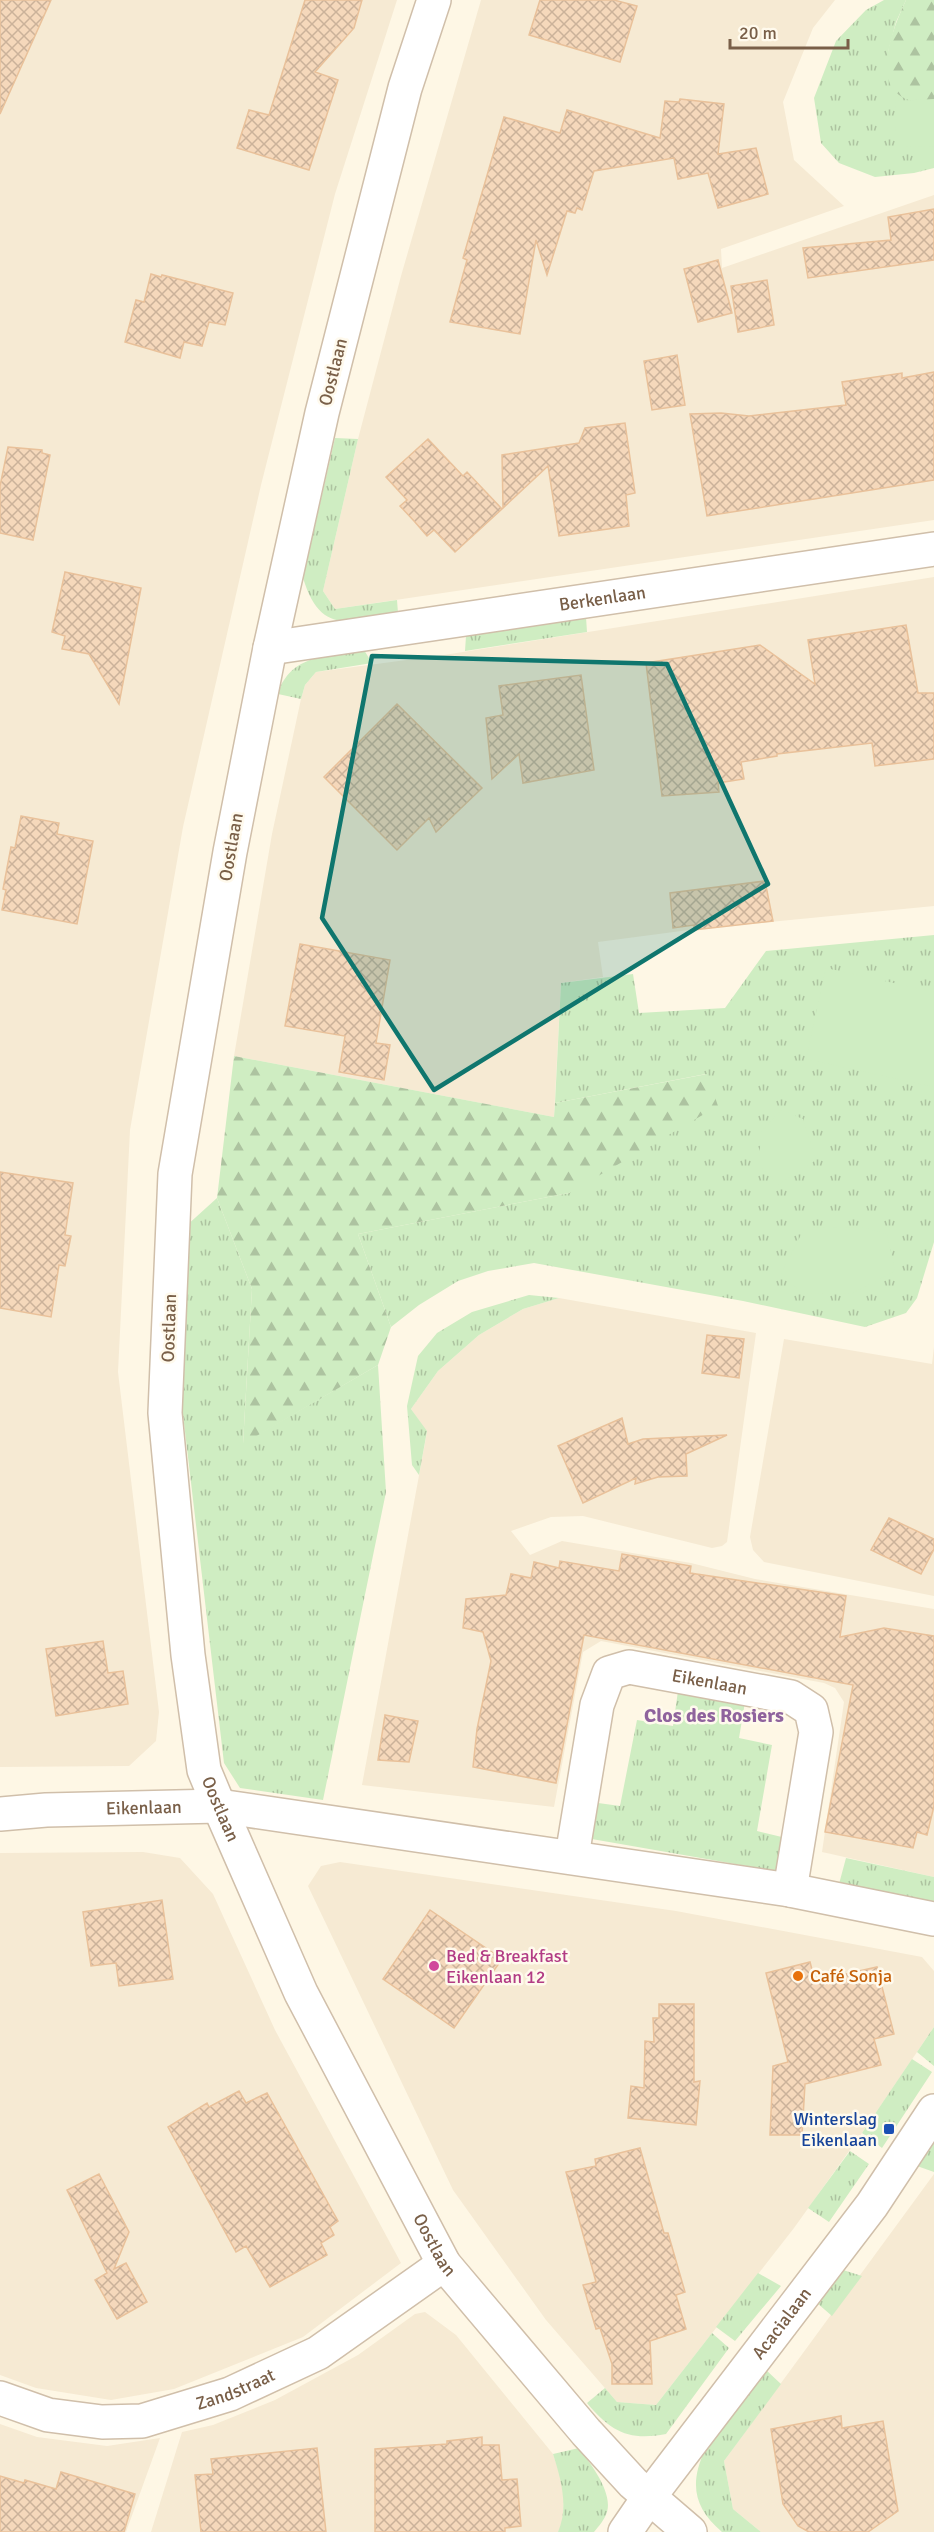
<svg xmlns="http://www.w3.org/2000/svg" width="934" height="2532" font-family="Signika,sans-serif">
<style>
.residential{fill:#f6ead3}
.grass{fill:url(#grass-tufts)}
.forest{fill:url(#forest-firs)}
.park{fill:#cfedc2}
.building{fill:url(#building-cross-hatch);stroke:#e9c19a;stroke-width:1.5}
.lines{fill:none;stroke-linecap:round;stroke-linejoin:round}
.street-casing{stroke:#d0bfaa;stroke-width:36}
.street{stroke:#fff;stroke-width:33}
.marked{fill:#0f766e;fill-opacity:0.2;stroke:#0f766e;stroke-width:4.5;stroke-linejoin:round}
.hotel-dot{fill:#d1479c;stroke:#fffaed;stroke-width:2}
.food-dot{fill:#e8710a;stroke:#fffaed;stroke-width:2}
.transit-dot{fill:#1a4fb4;stroke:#fffaed;stroke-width:2}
.labels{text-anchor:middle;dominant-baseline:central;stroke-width:5;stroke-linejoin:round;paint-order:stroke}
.street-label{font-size:18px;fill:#795f48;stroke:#fffaed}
.hotel-label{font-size:18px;fill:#b23c85;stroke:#fffaed;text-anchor:start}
.food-label{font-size:18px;fill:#c56008;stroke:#fffaed;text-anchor:start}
.transit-label{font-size:18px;fill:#164399;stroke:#fffaed;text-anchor:end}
.neighbourhood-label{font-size:20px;font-weight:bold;fill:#8f639d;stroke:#fffaed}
</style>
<defs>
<pattern id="grass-tufts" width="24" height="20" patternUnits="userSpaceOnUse" patternTransform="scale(1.5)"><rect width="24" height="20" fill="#cfedc2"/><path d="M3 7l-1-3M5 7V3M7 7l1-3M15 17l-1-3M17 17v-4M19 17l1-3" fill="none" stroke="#adc3a0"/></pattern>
<pattern id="forest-firs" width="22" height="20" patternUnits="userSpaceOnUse" patternTransform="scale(1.5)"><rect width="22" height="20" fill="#cfedc2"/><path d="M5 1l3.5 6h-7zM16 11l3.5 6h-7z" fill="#adc3a0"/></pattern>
<pattern id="building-cross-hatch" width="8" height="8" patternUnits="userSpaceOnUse" patternTransform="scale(1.5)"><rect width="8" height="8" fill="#f5d8bb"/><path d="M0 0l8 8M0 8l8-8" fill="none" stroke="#cbb29a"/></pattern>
</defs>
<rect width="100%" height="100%" fill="#fef7e5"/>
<path class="residential" d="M0,0H397L335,194L261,485L183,827L130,1130L118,1372L159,1712L156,1741L129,1766L0,1767Z
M481,0H835L813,28L783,102L794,160L844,206L721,249L722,268L934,195V520L335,609L323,591L358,439L401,276Z
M934,577V906L689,930L598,942L603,977L561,983L554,1117L234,1056L272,834L301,699L305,685L316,672L444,655Z
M559,1298L756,1333L727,1542L722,1546L712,1548L583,1516L551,1517L511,1531L530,1555L562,1541L691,1563L755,1579L934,1609V1877L822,1852L844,1702L835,1688L824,1683L601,1641L583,1652L554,1807L362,1785L427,1432L411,1409L438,1371L479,1335L523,1309Z
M784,1339L932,1364L934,1347V1596L764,1562L753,1550L750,1537Z
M143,1852L180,1858L213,1894L275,2030L401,2263L303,2337L174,2389L111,2400L36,2388L0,2375V1853Z
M340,1862L676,1911L922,1957L934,1971V2027L862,2133L794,2228L656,2405L617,2402L546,2320L453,2190L308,1886L321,1866Z
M934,2174V2532H761L733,2509L724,2461Z
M425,2312L456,2335L553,2454L562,2481L564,2501L562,2525L558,2532H151L182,2432L213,2425L275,2400L358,2355L415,2314Z
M0,2424L37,2437L107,2446L160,2438L126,2532H0Z"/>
<path class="grass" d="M884,0H906L896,22L888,52L934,106V168L914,173L875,177L839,163L821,143L814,98L836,41L866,10Z
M335,438L358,439L323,591L335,609L397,600L398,613C350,622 321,636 303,578Z
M586,617L587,632L465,651L466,636Z
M364,650L372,663L316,672L305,685L301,699L278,694C290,654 329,656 364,650Z
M934,935V1242L917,1298L906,1313L865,1327L743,1301L534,1263L488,1271L458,1281L419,1305L391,1327L358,1234L569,1193L706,1074L555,1103L561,983L633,974L639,1013L725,1008L766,951Z
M217,1198L252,1289L243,1443L378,1365L386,1492L323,1800L240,1788L224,1763L182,1406L185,1227Z
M529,1295L559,1298L523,1309L479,1335L438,1371L411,1409L427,1431L419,1475L412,1465L407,1406L418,1356L437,1333L472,1312Z
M678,1691L745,1702L739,1738L772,1745L757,1831L786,1838L781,1872L586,1838L591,1802L620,1806L637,1720L673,1726Z
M846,1858L934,1877V1905L839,1884Z
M934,2027V2066L917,2052Z
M912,2059L932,2072L882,2148L862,2133Z
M934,2139V2172L917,2166Z
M850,2151L869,2164L829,2222L808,2208Z
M843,2270L862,2276L832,2316L817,2303Z
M758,2273L781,2286L735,2341L716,2327Z
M712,2333L729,2348L666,2434C629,2441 611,2432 587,2403L605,2388L617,2402L656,2405Z
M766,2370L781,2384L724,2461L733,2509L761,2532H722C694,2508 689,2484 705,2450Z
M579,2448C590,2463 613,2492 607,2512C605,2519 599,2526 594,2532H558C569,2507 561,2479 553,2454Z"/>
<path class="forest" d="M906,0H934V106C924,104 911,102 902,97C871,79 895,24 906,0Z
M234,1056L554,1117L555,1103L707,1074L718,1106L569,1193L358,1234L391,1327L378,1365L243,1444L252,1289L217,1198Z"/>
<path class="park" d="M934,99V147L906,146L896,136L895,101Z
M826,968L934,992V1087L806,1059Z
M781,1110L803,1119L816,1160L778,1185L758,1164L762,1131Z
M805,1227L865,1228L887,1234L895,1271L851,1294L802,1293L781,1274Z"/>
<path class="building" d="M0,0H51L0,114Z
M305,0H362L354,28L315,72L338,80L309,170L237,148L249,110L269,115Z
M540,0H614L637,6L620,62L529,35Z
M680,99L724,104L718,154L756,148L768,194L718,208L708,173L678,179L674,158L594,171L582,210L577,208L575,213L567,211L547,275L536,240L520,334L450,322L467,260L463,258L504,117L560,133L567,110L660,138L665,101L679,102Z
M934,209V260L808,278L803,248L891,240L888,217Z
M718,260L732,313L698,322L684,269Z
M151,274L161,277L162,275L233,293L225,325L209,322L202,346L184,342L180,358L125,342L136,300L144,302Z
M767,280L774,325L738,332L731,286Z
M677,355L685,405L652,410L644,361Z
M934,372V480L707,516L690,414L721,413L749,416L846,405L842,382L902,373V378Z
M625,423L635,493L626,495L629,526L559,536L548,466L503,508L502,455L579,443L585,428Z
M428,439L463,476L467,472L502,509L455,552L434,530L427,536L414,521L400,506L407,500L386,477Z
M8,447L42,450V453L50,455L33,540L0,533V486Z
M65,572L141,588L119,704L89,654L62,649L65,636L52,632Z
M906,625L918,693H934V759L875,766L872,743L777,754V756L741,762L744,779L718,783L719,792L662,796L646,663L760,645L815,684L808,640Z
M581,675L594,770L523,783L519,754L492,779L486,718L503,715L499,686Z
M397,704L482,788L436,832L429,818L397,850L324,777Z
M21,816L59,823L57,834L93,841L77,924L2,910L6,890L3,889L11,847L15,848Z
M765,881L773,921L694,930V925L673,928L670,893Z
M300,944L390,960L376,1043L390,1045L384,1080L339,1072L345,1036L285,1026Z
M0,1172L73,1183L65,1235L71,1236L65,1266L59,1265L51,1317L0,1308Z
M707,1335L744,1339L739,1378L702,1373Z
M622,1418L628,1444L643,1439L727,1435L686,1454L687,1476L658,1477L635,1484L636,1478L583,1503L558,1446Z
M889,1518L934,1539V1549L921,1574L871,1550Z
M622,1554L691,1566L690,1573L846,1596L840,1637L884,1628L934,1636V1806L927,1835L917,1832L913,1848L825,1832L853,1685L584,1635L556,1783L473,1767L477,1729L491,1661L483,1632L463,1628L466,1599L506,1595L511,1574L531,1578L534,1562L559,1568L560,1561L619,1571Z
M103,1641L108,1673L123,1671L128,1704L56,1716L46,1649Z
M385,1715L418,1721L409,1762L378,1760Z
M162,1900L173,1979L119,1986L116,1963L91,1966L83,1912Z
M430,1910L502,1959L454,2028L383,1979Z
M810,1962L815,1981L877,1967L894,2034L874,2039L881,2065L805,2084L802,2135H770L773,2066L788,2062L766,1973Z
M659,2004H694V2082L700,2081L696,2125L628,2118L631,2086L644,2088L645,2041L654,2042L653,2018H659Z
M239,2091L246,2103L267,2093L338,2221L330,2227L334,2235L321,2243L327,2255L270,2287L246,2246L236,2252L168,2127L207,2103L209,2107Z
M640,2148L664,2233H668L685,2292L676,2295L686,2329L650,2341L652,2384H612V2364L600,2328L596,2329L583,2285L596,2282L566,2172L596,2166L595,2159Z
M99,2174L129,2232L114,2269L126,2263L147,2302L117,2319L95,2280L107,2273L67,2190Z
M841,2416L842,2428L883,2421L898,2511L868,2532H809L798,2526L783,2504L771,2429Z
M482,2437V2445H499L502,2480L517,2479L521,2526L505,2528V2532H375V2449L447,2444V2441Z
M317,2448L326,2532H201L195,2475L213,2474L211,2459Z
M61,2472L135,2494L124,2532H0V2476L24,2483L25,2480L56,2489Z"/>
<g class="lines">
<defs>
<g id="street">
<path id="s1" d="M434,0L405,88L322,413L270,648L230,852L175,1174L165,1413L188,1655L204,1770L219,1806L301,1993L444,2264L586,2432L633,2483L690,2532"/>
<path id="s2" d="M270,648L934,549"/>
<path id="s3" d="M0,1814L46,1810L219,1806L790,1890L934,1919"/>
<path id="s4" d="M572,1856L597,1705L609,1673L629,1667L791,1697L811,1710L816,1732L790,1890"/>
<path id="s5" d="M0,2398L48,2415L102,2422L142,2421L230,2394L318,2353L444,2264"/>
<path id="s6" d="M625,2532L649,2497L872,2205L934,2111"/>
</g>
</defs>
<use href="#street" class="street-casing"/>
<use href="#street" class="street"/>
</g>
<path class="marked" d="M372,656L667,664L768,884L434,1090L322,918Z"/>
<circle class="hotel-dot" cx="434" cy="1966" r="6"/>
<circle class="food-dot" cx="798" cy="1976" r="6"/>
<rect class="transit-dot" x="883" y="2123" width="12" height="12" rx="3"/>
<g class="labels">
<g class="street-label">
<text transform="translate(333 372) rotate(-76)">Oostlaan</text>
<text stroke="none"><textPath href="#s2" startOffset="336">Berkenlaan</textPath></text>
<text transform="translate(231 847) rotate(-80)">Oostlaan</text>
<text transform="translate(169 1328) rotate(-88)">Oostlaan</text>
<text stroke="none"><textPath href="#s4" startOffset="290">Eikenlaan</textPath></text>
<text stroke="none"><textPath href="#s3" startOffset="144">Eikenlaan</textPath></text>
<text stroke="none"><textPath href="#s1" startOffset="1844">Oostlaan</textPath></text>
<text stroke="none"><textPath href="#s1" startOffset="2330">Oostlaan</textPath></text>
<text stroke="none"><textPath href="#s6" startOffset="261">Acacialaan</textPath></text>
<text stroke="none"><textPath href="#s5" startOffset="244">Zandstraat</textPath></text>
</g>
<g class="hotel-label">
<text x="446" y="1956">Bed &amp; Breakfast<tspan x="446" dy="21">Eikenlaan 12</tspan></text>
</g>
<g class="food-label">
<text x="810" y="1976">Café Sonja</text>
</g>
<g class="transit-label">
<text x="877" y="2119">Winterslag<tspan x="877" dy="21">Eikenlaan</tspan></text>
</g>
<g class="neighbourhood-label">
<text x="714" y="1715">Clos des Rosiers</text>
</g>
</g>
<path d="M730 39v9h118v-9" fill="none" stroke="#795f48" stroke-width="3"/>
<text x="739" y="39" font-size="18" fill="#795f48" stroke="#fffaed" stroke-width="4.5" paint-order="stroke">20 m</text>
</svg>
